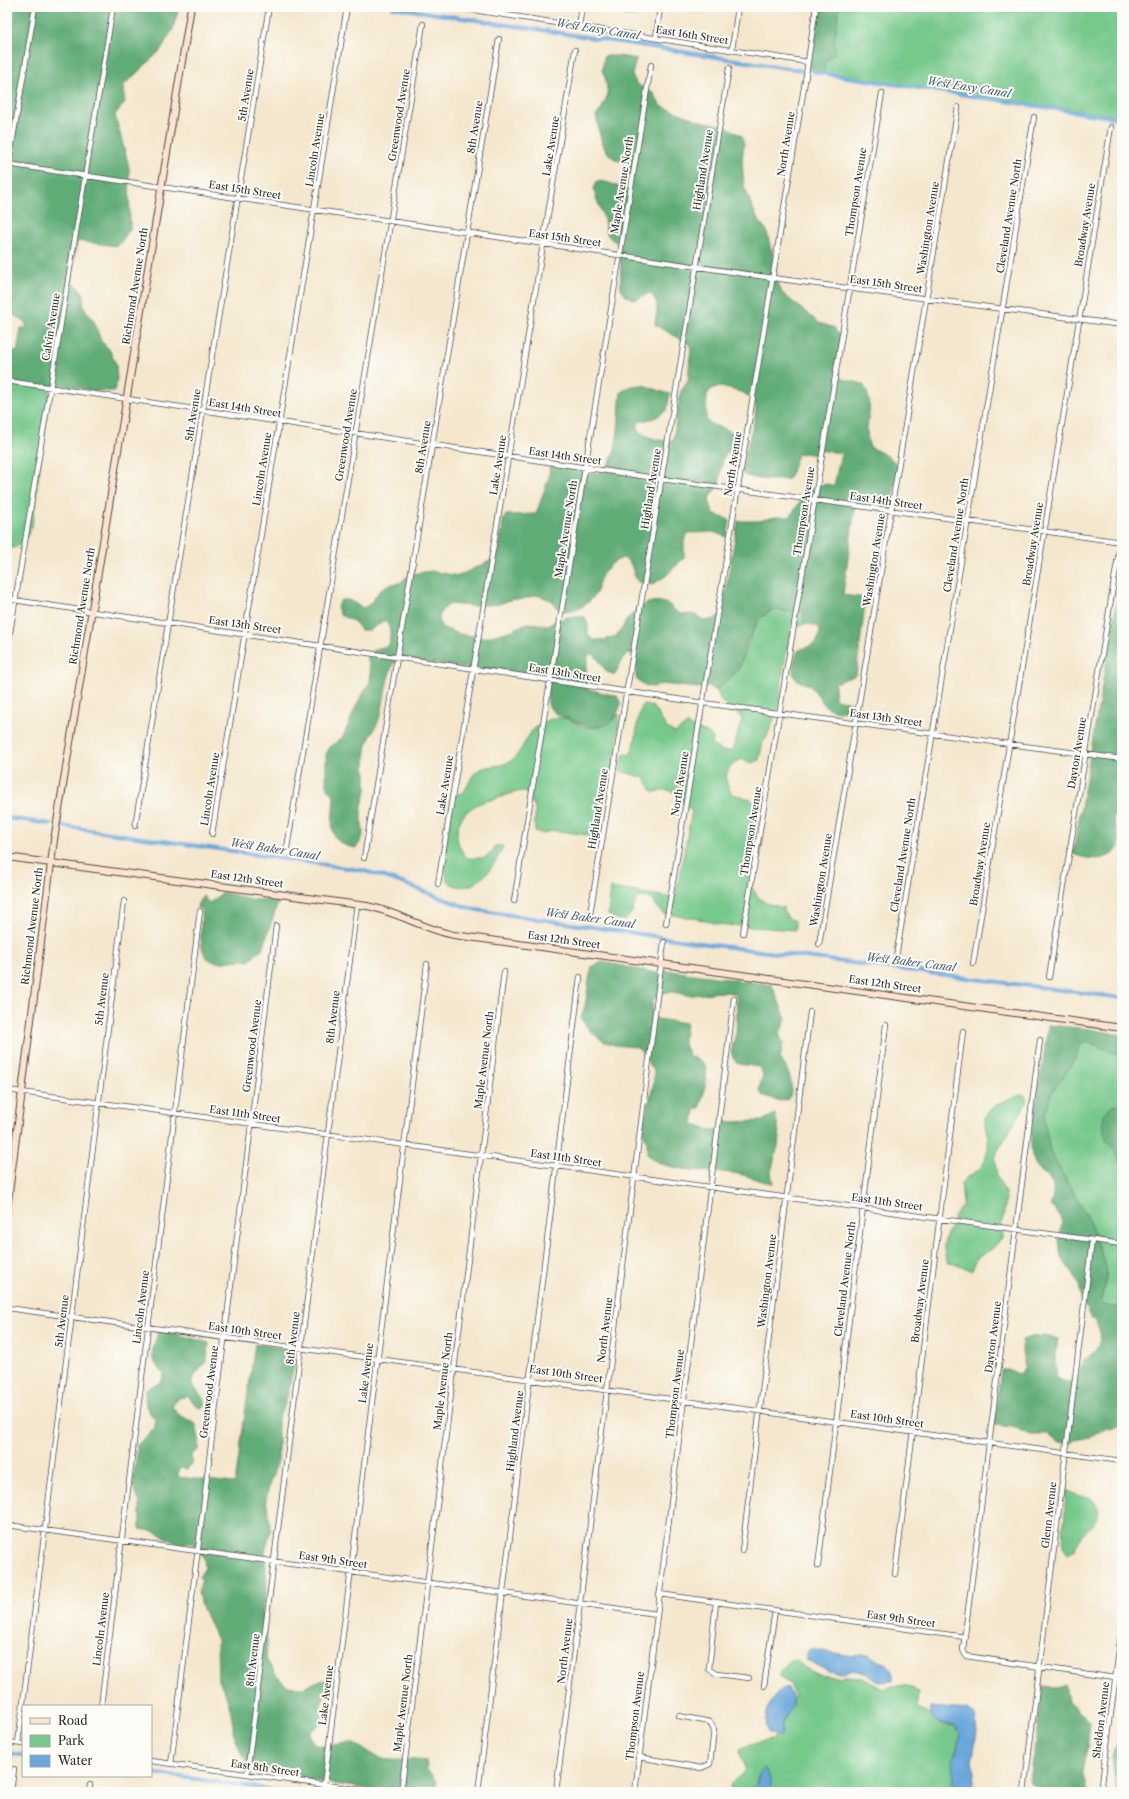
<svg xmlns="http://www.w3.org/2000/svg" width="1129" height="1799" font-family="'Libre Caslon Text',serif">
<style>
.green{fill:#76c88b;stroke:#507a5b}
.forest{fill:#60ac77;stroke:#466c51;fill-rule:evenodd}
.water{fill:#6ba7dc;stroke:#4b6984}
.lines{fill:none;stroke-linecap:round;stroke-linejoin:round}
.canal{stroke:#6ba7dc;stroke-width:4}
.street-casing{stroke:#494743;stroke-width:6}
.secondary-casing{stroke:#494743;stroke-width:8}
.street{stroke:#fff;stroke-width:4.5}
.secondary{stroke:#fde4d1;stroke-width:6}
.labels{text-anchor:middle;dominant-baseline:central;stroke-width:4;stroke-linejoin:round;paint-order:stroke}
.street-label{font-size:10px;fill:#2b2b2b;stroke:#fdfcf7}
.water-label{font-size:11px;font-style:italic;fill:#455d72;stroke:#fdfcf7}
</style>
<rect width="100%" height="100%" fill="#fdfcf7"/>
<filter id="ink" filterUnits="userSpaceOnUse"><feTurbulence type="fractalNoise" baseFrequency=".025" numOctaves="2"/><feDisplacementMap in="SourceGraphic" scale="8" xChannelSelector="R" yChannelSelector="G"/><feConvolveMatrix kernelMatrix="1 2 1 2 8 2 1 2 1" color-interpolation-filters="sRGB"/></filter>
<filter id="wash" filterUnits="userSpaceOnUse"><feTurbulence type="fractalNoise" baseFrequency=".012" numOctaves="4" result="noise"/><feDisplacementMap in="SourceGraphic" scale="16" xChannelSelector="R" yChannelSelector="G"/><feGaussianBlur stdDeviation="0.9" result="paint"/><feColorMatrix in="noise" values="0 0 0 0 0 0 0 0 0 0 0 0 0 0 0 0 0 1.4 0 .05"/><feComposite in="paint" operator="in"/></filter>
<g filter="url(#wash)">
<rect width="100%" height="100%" fill="#f4e7cd"/>
<path class="green" d="M839,7H1122V117L824,73L826,60L836,53L834,44Z
M7,380C20,390 43,386 59,384L50,387L32,527C26,538 21,550 7,548Z
M772,610L787,611L804,610V624H805L796,627L791,632L785,659L778,708L767,737L763,742L759,760L751,763L742,759C725,767 722,779 732,794L750,799L758,806V817L755,836L763,839L760,858L751,886C761,904 766,903 784,908L783,911L788,918L795,921V930L716,924L699,919L664,914C652,905 657,895 637,898L631,914L625,920L616,919L608,915L611,888L675,898L692,811C677,800 676,783 653,793L645,778L620,771L624,754L630,755C639,740 634,721 643,705L652,706L667,728L675,733L687,724C696,731 704,729 713,738L712,745L722,751H731L735,744L742,719L737,713L728,711L727,703H722L716,690C723,684 737,674 740,665C750,645 751,622 772,610Z
M619,714L617,744L611,772H606L601,787L598,813L602,819L598,837C596,836 556,830 552,831C549,831 546,833 543,834L535,831V807L525,791C516,791 507,795 498,798C493,800 486,800 480,803C456,814 449,838 467,858H484L491,853L495,846H503C495,868 471,900 447,881L444,856L453,796C472,792 466,777 479,770C489,764 504,768 513,759C524,750 526,733 539,725C545,721 554,717 562,718C568,718 573,722 578,724C594,732 609,726 619,714Z
M1082,1042L1096,1045L1122,1056V1103L1111,1107L1106,1140L1112,1146L1122,1164V1306C1113,1309 1108,1307 1101,1301L1106,1276L1104,1259L1094,1236L1089,1220L1050,1152L1044,1119L1051,1094L1075,1059Z
M1024,1094L1027,1102L997,1152L995,1160L997,1177L1005,1192L1006,1201L1001,1227L1003,1231L1002,1238L992,1249L977,1258L973,1265L972,1271L957,1264L948,1263C941,1247 943,1239 953,1224C954,1222 954,1218 955,1215C957,1211 961,1208 963,1205L961,1183C967,1175 979,1173 983,1164C1003,1123 954,1117 1024,1094Z
M1066,1491C1070,1493 1091,1498 1092,1500C1111,1515 1084,1529 1078,1541C1076,1543 1076,1547 1075,1550L1068,1554L1063,1547Z
M791,1660H797L805,1668L819,1675L836,1677L844,1676L861,1677L883,1689L903,1685L911,1687L918,1692L917,1704L918,1709L931,1716L938,1723L954,1727L960,1734L957,1750L952,1760L954,1778L952,1792H770L771,1780L766,1770L758,1776C757,1783 753,1786 752,1792H729L731,1783L745,1772C747,1763 739,1758 740,1749L751,1744L772,1740L776,1735L780,1736L782,1723L792,1705V1699L795,1696L791,1685C773,1675 779,1671 791,1660Z"/>
<path class="forest" d="M7,7H179L173,29L160,51L123,86L125,102L115,115L129,167L130,229L118,246L77,241L70,283L76,285L84,294L83,306L94,321L101,341L109,349L116,364L117,379L115,391H94L59,384L39,386L12,384L7,380V351L17,352L21,328H27L25,322L7,311Z
M622,7H645C639,15 634,16 624,16Z
M818,7H839L834,44L836,53L826,60L824,73L809,70Z
M604,56H619L636,59L632,75L636,83L644,89L653,93L661,106L700,121L725,126L742,136L744,144L742,160L744,186L757,218L767,231L770,246L775,260L776,277L782,293L819,323L835,328L836,332L841,336L835,377L863,384C878,409 861,423 870,447L889,457L898,465L890,512L855,506L843,595L866,598L856,675L835,683V699L847,701L851,704L849,712C818,710 828,704 810,686C805,682 797,683 794,676C791,668 795,658 798,651C811,644 819,647 820,629L815,625L804,624L803,610L787,611L772,610L765,614L759,619L747,642L740,667L716,690L710,688V685L698,688L661,684C651,690 644,686 636,679L635,656L632,652L631,654L627,653L622,659L615,675L607,672L594,654H589C586,663 585,678 587,689L617,696L621,703C614,731 596,731 572,720C563,716 554,716 549,706C546,699 548,690 549,682L542,679L397,658C385,674 386,700 379,719C376,729 367,740 366,750C364,763 367,776 366,790C365,798 361,805 361,813C361,829 368,833 356,848C323,843 334,820 334,796L328,789L326,781V754L330,747L343,737L357,704L370,682L371,673L367,657L373,650L389,645C391,634 391,628 385,620L370,630H361L355,622L340,615L337,607L341,600H349L363,608L370,604L380,590L387,585L400,583L410,574L432,571L458,576L496,558L499,550L503,521L506,515L536,514L549,477L550,464C558,466 567,466 575,468C580,470 586,474 592,474C622,474 618,411 621,392C640,378 650,389 670,394L667,410L655,418L638,422V430C648,439 660,441 673,441L681,391L688,381L691,345L655,325C656,310 661,306 650,293L635,300L626,296L621,288L620,244C602,236 607,228 602,213C599,204 595,198 594,189L597,181L606,182L621,187L627,173V163C601,158 601,139 596,116L601,110L608,94L605,77L602,70ZM721,387C735,391 749,391 756,406C755,429 743,451 742,474C756,480 773,481 788,479L792,472L797,455L804,453L815,455L816,450L841,453L834,486C813,477 799,503 790,517H775L759,521H738L722,612L715,619L704,621C693,610 690,617 679,613C675,611 673,607 669,605C654,596 639,606 629,617C624,622 622,630 617,635C610,640 601,640 593,640L588,634V625L585,617H568L548,625L527,623L513,630L484,638L459,634L441,627L439,618L442,610L450,604L471,606L499,604L513,599L519,600L536,595L552,600C554,603 554,607 559,609C572,616 592,603 597,591C598,589 598,587 598,585C602,572 610,562 623,558C635,563 631,573 638,582L651,585L666,576L684,558V541L688,533L713,532L727,537L730,520L713,514L709,499L719,484L723,458L734,444L736,436C727,426 715,429 706,420L707,395L712,388Z
M1118,593L1122,594V812L1116,814L1113,819L1118,838L1119,847C1108,863 1089,860 1073,854Z
M222,892L255,900L279,899L263,948L249,961C237,958 229,963 218,962C194,962 203,923 201,908H197L198,903L203,896L209,903L216,898Z
M603,962L656,973L664,972L665,970L772,985L786,1019L781,1030L780,1036L783,1044L780,1059C789,1070 795,1085 789,1099L780,1101L762,1095L759,1089L763,1075L759,1067L738,1064L733,1058L731,1051L736,1034L737,1019L736,994C721,989 702,996 686,995C680,994 673,991 667,992C660,993 656,997 652,1002L653,1014L657,1019L686,1023L684,1044L689,1056C693,1058 701,1060 704,1064C710,1070 703,1100 699,1108L695,1109L693,1124L706,1129L717,1131L724,1130L725,1122L762,1121L775,1114L780,1138L771,1172L773,1183C761,1182 751,1177 740,1174C715,1170 664,1174 647,1154V1141L642,1131L654,1082V1071L641,1051L635,1047L614,1045L603,1041L589,1030L581,1018C588,1002 587,984 592,966Z
M1048,1025L1090,1029L1122,1035V1056L1096,1045L1082,1042L1075,1059L1051,1094L1044,1119L1050,1152L1089,1220L1094,1236L1106,1238L1099,1239L1096,1242C1101,1253 1108,1263 1106,1276C1105,1285 1102,1293 1101,1301C1108,1307 1113,1309 1122,1306V1426L1107,1428L1091,1437L1076,1440L1072,1443L1056,1442L1047,1434H1031L1021,1432L1013,1427L994,1425L1001,1370H1010L1020,1375L1025,1367L1022,1352V1340C1035,1335 1045,1335 1058,1339L1055,1358L1057,1379C1075,1385 1080,1381 1082,1362C1096,1352 1107,1339 1096,1323C1093,1320 1090,1317 1088,1313V1310L1082,1303L1079,1283L1061,1257L1059,1240L1062,1223L1060,1217L1051,1205C1052,1199 1054,1193 1053,1187C1051,1173 1033,1174 1031,1149C1030,1131 1035,1112 1038,1094C1042,1071 1045,1048 1048,1025Z
M1122,1103V1164L1112,1146L1106,1140L1103,1122L1104,1114L1111,1107Z
M158,1329L209,1343L207,1360L193,1378L192,1383C196,1391 205,1398 206,1406L199,1408L187,1396L176,1399L172,1407L178,1414L196,1424L199,1438L198,1450L191,1455L192,1464L187,1469L179,1468L178,1477L235,1483L255,1344L294,1350L296,1359L291,1379L290,1386L284,1407L278,1417V1461L270,1482L266,1499L271,1529L265,1551L267,1590L262,1606L267,1641L266,1659L276,1675L287,1686L303,1688L318,1681L326,1680L330,1688C328,1692 323,1697 322,1702C317,1717 331,1720 310,1731C310,1756 338,1742 350,1743C362,1745 372,1756 383,1759C397,1762 411,1758 426,1761L427,1770C433,1776 440,1782 433,1792H388L276,1775L250,1763L242,1756L233,1731V1718L224,1689L218,1681L217,1640L200,1602L198,1591L202,1580L199,1577L205,1568L204,1558L198,1547L191,1543L178,1544L156,1532L140,1529V1502C127,1485 138,1465 137,1445L155,1427V1419C145,1409 144,1403 146,1389L161,1382L164,1374C144,1354 155,1351 158,1329Z
M1065,1685L1068,1702L1090,1722L1087,1748L1082,1770L1087,1792H1048C1041,1787 1036,1788 1030,1781L1043,1687L1057,1688Z
M1122,1738V1792H1117C1114,1773 1107,1753 1122,1738Z"/>
<path class="water" d="M810,1649L853,1656L868,1654C880,1665 896,1660 893,1681L879,1682L865,1673L854,1670L842,1673L828,1671L806,1660V1652Z
M787,1687L792,1694V1705L782,1723L780,1736L769,1734C762,1716 769,1696 787,1687Z
M931,1707L968,1710L975,1715L977,1732L972,1762L975,1773L973,1788L970,1792H952L954,1778L952,1760L957,1750L960,1734C958,1732 956,1728 954,1727C945,1721 924,1724 931,1707Z
M764,1768L771,1780L770,1792H752C753,1787 755,1787 757,1783C760,1777 758,1773 764,1768Z"/>
<g class="lines">
<path class="canal" d="M392,7L800,70
M814,72L1122,119
M7,818L51,824
M62,826L360,870C401,879 437,899 477,910L721,946L1122,998
M7,1753L23,1755
M151,1773L288,1792"/>
</g>
</g>
<g filter="url(#ink)">
<g class="lines">
<defs>
<path id="street" d="M454,7L808,62
M503,15L504,7
M579,26L582,7
M656,38L660,7
M732,50L738,7
M7,164L773,278L1122,325
M7,174L35,7
M7,381L661,479L1122,542
M7,599L703,703L1122,759
M7,651L113,7
M135,826L269,7
M212,834L346,13
M287,848L423,24
M364,858L499,39
M438,884L575,50
M514,901L651,65
M590,914L729,68
M666,924L806,75L816,7
M743,933L882,93
M819,944L958,107
M896,957L1034,117
M973,964L1111,127
M1049,977L1122,532
M1040,1040L963,1650L966,1656L1122,1679
M7,1090L1122,1244
M7,1308L1122,1461
M7,1525L657,1614
M742,1551L810,1012
M818,1566L886,1025
M895,1574L963,1031
M659,1594L965,1637
M716,1602L709,1669L717,1674L749,1678
M764,1686L775,1610
M101,1706L200,911
M7,1742L23,1744
M18,1743L124,901
M639,1757L701,1768L710,1764L714,1729L710,1722L679,1716
M151,1761L377,1792
M171,1764L276,926
M247,1774L357,904
M324,1785L427,964
M11,1792L14,1769
M89,1792L90,1785
M401,1792L504,972
M478,1792L580,977
M556,1792L664,942
M635,1792L734,998
M1024,1792L1092,1240
M1101,1792L1122,1626"/>
<path id="secondary" d="M7,857L367,906C398,912 423,929 454,935L1122,1028
M7,1209L54,840L191,7"/>
</defs>
<use href="#street" class="street-casing"/>
<use href="#secondary" class="secondary-casing"/>
<use href="#street" class="street"/>
<use href="#secondary" class="secondary"/>
</g>
</g>
<g class="labels">
<g class="street-label">
<text transform="translate(692 35) rotate(9)">East 16th Street</text>
<text transform="translate(246 95) rotate(-81)">5th Avenue</text>
<text transform="translate(399 115) rotate(-81)">Greenwood Avenue</text>
<text transform="translate(475 127) rotate(-81)">8th Avenue</text>
<text transform="translate(786 144) rotate(-81)">North Avenue</text>
<text transform="translate(551 146) rotate(-81)">Lake Avenue</text>
<text transform="translate(315 150) rotate(-81)">Lincoln Avenue</text>
<text transform="translate(703 170) rotate(-81)">Highland Avenue</text>
<text transform="translate(622 185) rotate(-81)">Maple Avenue North</text>
<text transform="translate(245 190) rotate(9)">East 15th Street</text>
<text transform="translate(856 192) rotate(-81)">Thompson Avenue</text>
<text transform="translate(1009 216) rotate(-81)">Cleveland Avenue North</text>
<text transform="translate(1085 225) rotate(-81)">Broadway Avenue</text>
<text transform="translate(928 228) rotate(-81)">Washington Avenue</text>
<text transform="translate(565 238) rotate(8)">East 15th Street</text>
<text transform="translate(886 284) rotate(8)">East 15th Street</text>
<text transform="translate(135 286) rotate(-81)">Richmond Avenue North</text>
<text transform="translate(51 327) rotate(-81)">Calvin Avenue</text>
<text transform="translate(245 408) rotate(9)">East 14th Street</text>
<text transform="translate(193 415) rotate(-81)">5th Avenue</text>
<text transform="translate(346 435) rotate(-81)">Greenwood Avenue</text>
<text transform="translate(423 447) rotate(-81)">8th Avenue</text>
<text transform="translate(565 456) rotate(8)">East 14th Street</text>
<text transform="translate(733 464) rotate(-81)">North Avenue</text>
<text transform="translate(498 465) rotate(-81)">Lake Avenue</text>
<text transform="translate(262 469) rotate(-81)">Lincoln Avenue</text>
<text transform="translate(651 489) rotate(-81)">Highland Avenue</text>
<text transform="translate(886 501) rotate(8)">East 14th Street</text>
<text transform="translate(804 511) rotate(-81)">Thompson Avenue</text>
<text transform="translate(566 529) rotate(-81)">Maple Avenue North</text>
<text transform="translate(956 535) rotate(-81)">Cleveland Avenue North</text>
<text transform="translate(1033 544) rotate(-81)">Broadway Avenue</text>
<text transform="translate(874 560) rotate(-81)">Washington Avenue</text>
<text transform="translate(82 606) rotate(-81)">Richmond Avenue North</text>
<text transform="translate(245 625) rotate(8)">East 13th Street</text>
<text transform="translate(565 673) rotate(9)">East 13th Street</text>
<text transform="translate(886 718) rotate(8)">East 13th Street</text>
<text transform="translate(1077 753) rotate(-81)">Dayton Avenue</text>
<text transform="translate(680 784) rotate(-81)">North Avenue</text>
<text transform="translate(445 785) rotate(-81)">Lake Avenue</text>
<text transform="translate(210 789) rotate(-81)">Lincoln Avenue</text>
<text transform="translate(598 809) rotate(-81)">Highland Avenue</text>
<text transform="translate(751 831) rotate(-81)">Thompson Avenue</text>
<text transform="translate(903 855) rotate(-81)">Cleveland Avenue North</text>
<text transform="translate(980 864) rotate(-81)">Broadway Avenue</text>
<text transform="translate(247 879) rotate(8)">East 12th Street</text>
<text transform="translate(821 880) rotate(-81)">Washington Avenue</text>
<text transform="translate(32 926) rotate(-83)">Richmond Avenue North</text>
<text transform="translate(564 940) rotate(8)">East 12th Street</text>
<text transform="translate(885 984) rotate(8)">East 12th Street</text>
<text transform="translate(102 999) rotate(-83)">5th Avenue</text>
<text transform="translate(333 1017) rotate(-83)">8th Avenue</text>
<text transform="translate(252 1046) rotate(-83)">Greenwood Avenue</text>
<text transform="translate(484 1060) rotate(-83)">Maple Avenue North</text>
<text transform="translate(245 1114) rotate(8)">East 11th Street</text>
<text transform="translate(566 1158) rotate(8)">East 11th Street</text>
<text transform="translate(887 1202) rotate(8)">East 11th Street</text>
<text transform="translate(845 1279) rotate(-83)">Cleveland Avenue North</text>
<text transform="translate(767 1281) rotate(-83)">Washington Avenue</text>
<text transform="translate(920 1301) rotate(-83)">Broadway Avenue</text>
<text transform="translate(141 1307) rotate(-83)">Lincoln Avenue</text>
<text transform="translate(62 1321) rotate(-83)">5th Avenue</text>
<text transform="translate(605 1330) rotate(-83)">North Avenue</text>
<text transform="translate(245 1331) rotate(8)">East 10th Street</text>
<text transform="translate(993 1337) rotate(-83)">Dayton Avenue</text>
<text transform="translate(293 1338) rotate(-83)">8th Avenue</text>
<text transform="translate(366 1373) rotate(-83)">Lake Avenue</text>
<text transform="translate(566 1374) rotate(8)">East 10th Street</text>
<text transform="translate(443 1381) rotate(-83)">Maple Avenue North</text>
<text transform="translate(209 1392) rotate(-83)">Greenwood Avenue</text>
<text transform="translate(675 1394) rotate(-83)">Thompson Avenue</text>
<text transform="translate(887 1419) rotate(8)">East 10th Street</text>
<text transform="translate(515 1431) rotate(-83)">Highland Avenue</text>
<text transform="translate(1049 1515) rotate(-83)">Glenn Avenue</text>
<text transform="translate(333 1560) rotate(8)">East 9th Street</text>
<text transform="translate(901 1619) rotate(8)">East 9th Street</text>
<text transform="translate(101 1629) rotate(-83)">Lincoln Avenue</text>
<text transform="translate(565 1651) rotate(-83)">North Avenue</text>
<text transform="translate(253 1660) rotate(-83)">8th Avenue</text>
<text transform="translate(326 1695) rotate(-83)">Lake Avenue</text>
<text transform="translate(403 1703) rotate(-83)">Maple Avenue North</text>
<text transform="translate(635 1716) rotate(-83)">Thompson Avenue</text>
<text transform="translate(1101 1720) rotate(-83)">Sheldon Avenue</text>
<text transform="translate(265 1768) rotate(8)">East 8th Street</text>
</g>
<g class="water-label">
<text transform="translate(598 29) rotate(9)">West Easy Canal</text>
<text transform="translate(969 87) rotate(9)">West Easy Canal</text>
<text transform="translate(275 849) rotate(9)">West Baker Canal</text>
<text transform="translate(590 918) rotate(8)">West Baker Canal</text>
<text transform="translate(911 962) rotate(7)">West Baker Canal</text>
</g>
</g>
<rect width="1129" height="1799" fill="none" stroke="#fdfcf7" stroke-width="24"/>
<rect x="22" y="1705" width="130" height="72" fill="#fdfcf7" stroke="#a9a8a5"/>
<rect x="30" y="1718" width="20" height="6" fill="#fde4d1" stroke="#a9a8a5"/>
<text x="58" y="1725" font-size="12" fill="#2b2b2b">Road</text>
<rect x="30" y="1735" width="20" height="12" fill="#76c88b" stroke="#a9a8a5"/>
<text x="58" y="1745" font-size="12" fill="#2b2b2b">Park</text>
<rect x="30" y="1755" width="20" height="12" fill="#6ba7dc" stroke="#a9a8a5"/>
<text x="58" y="1765" font-size="12" fill="#2b2b2b">Water</text>
</svg>
